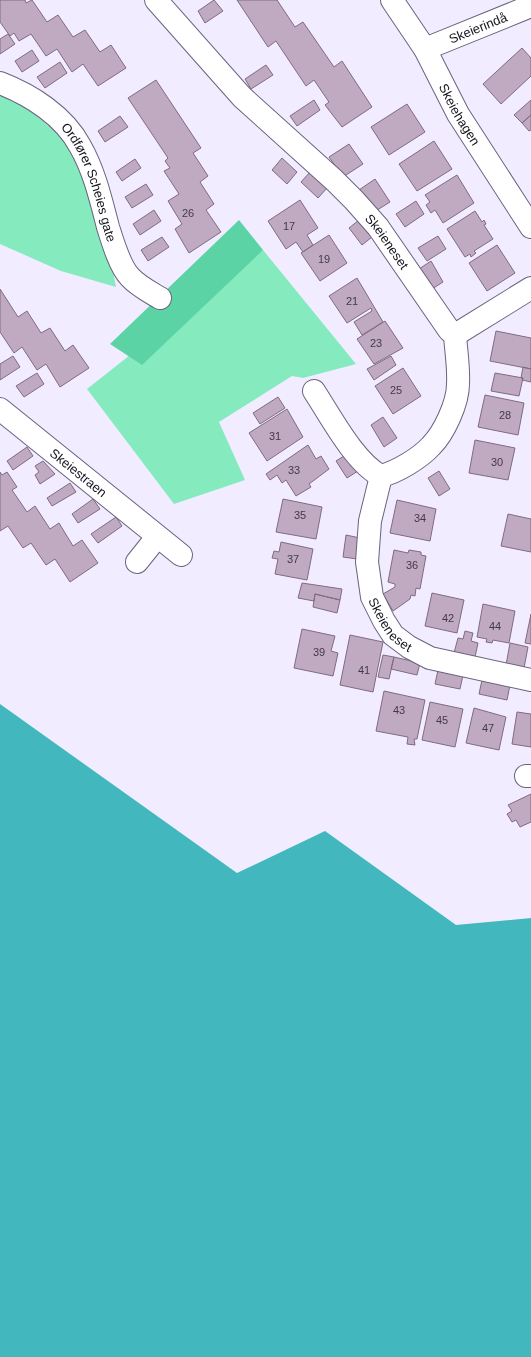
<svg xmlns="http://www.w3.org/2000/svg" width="531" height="1357" font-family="Arial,sans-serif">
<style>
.green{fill:#85ebbf}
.forest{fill:#5cd3a4}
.water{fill:#42b7be}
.building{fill:#c0aac1;stroke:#806b80}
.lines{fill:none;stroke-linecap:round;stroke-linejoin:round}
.street-casing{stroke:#6a637d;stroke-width:24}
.secondary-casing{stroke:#6a637d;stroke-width:24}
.street{stroke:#fff;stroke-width:22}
.secondary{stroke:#fff;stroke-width:22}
.labels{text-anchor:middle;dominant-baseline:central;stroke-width:3.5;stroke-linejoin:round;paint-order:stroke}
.number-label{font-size:11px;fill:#413a47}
.street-label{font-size:13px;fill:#17141e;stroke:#fdfdfd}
</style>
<rect width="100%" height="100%" fill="#f1ecff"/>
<path class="green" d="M0,93L29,109L72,147L106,236L116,287L61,271L0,244Z
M263,250L356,364L303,378L292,376L219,422L245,480L174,504L87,389Z"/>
<path class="forest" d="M239,220L263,250L142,365L110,344Z"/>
<path class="water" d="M0,704L237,873L325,831L456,925L531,918V1357H0Z"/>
<path class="building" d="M0,0H25L26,3L32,0L47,22L58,15L73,37L85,30L100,52L111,45L126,68L98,86L83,64L72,72L57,49L46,56L31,34L19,41L14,33L10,36L0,22Z
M214,0L223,11L205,23L198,11Z
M237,0H277L295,27L303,22L334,67L342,61L372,107L342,127L325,105L329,102L314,80L306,86L276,41L268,47Z
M8,34L15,44L0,54V39Z
M522,48L531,58V76L501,104L483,84Z
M32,50L39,61L22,72L15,61Z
M60,62L67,73L45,88L37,77Z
M266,65L273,75L251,89L245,79Z
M156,80L201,148L193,153L208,176L200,182L214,204L206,210L221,232L189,253L175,229L182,224L168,201L179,194L164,171L170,168L165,161L168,158L128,98Z
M314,100L320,110L297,126L290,116Z
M531,100V115L522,123L514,115Z
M407,104L425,132L389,155L371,127Z
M531,115V130L529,131L522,123Z
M120,116L128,127L105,142L98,131Z
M434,141L452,169L417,191L399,164Z
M349,144L363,164L343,177L329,157Z
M282,158L297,172L287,184L272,170Z
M135,159L141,168L122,181L116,172Z
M311,171L328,187L318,198L301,182Z
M457,175L474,203L443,223L435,210L431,213L426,205L430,202L425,195Z
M375,179L390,202L374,212L359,190Z
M146,184L153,195L132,208L125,197Z
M300,200L318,228L307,235L313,245L303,252L296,242L286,249L268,221Z
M416,201L424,214L405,227L396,214Z
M154,210L161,221L140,235L133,224Z
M475,211L482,222L484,220L486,224L484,225L493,239L474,251L476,253L471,257L470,254L465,257L447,229Z
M359,220L372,237L362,245L349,228Z
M329,235L347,263L320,281L301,253Z
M438,236L446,249L427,261L418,248Z
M162,237L169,247L148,261L141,250Z
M497,245L515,273L487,291L469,263Z
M431,261L443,282L432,289L419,269Z
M357,278L383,322L362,335L354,322L372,311L371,308L347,323L329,296Z
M0,289L18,317L27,311L41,333L50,328L65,351L73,345L89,368L60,387L46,364L37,370L22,347L14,353L0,332Z
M385,321L403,348L374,364L357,339Z
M496,331L531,338V369L490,361Z
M13,356L20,367L0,380V364Z
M391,356L396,365L374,380L367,369Z
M523,367L531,369V382L522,380L523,378H521Z
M403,368L421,396L393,414L375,386Z
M37,373L44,384L24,397L16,386Z
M495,373L523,378L519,396L491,391Z
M485,395L524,403L518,435L478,427Z
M278,397L285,408L260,424L253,413Z
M287,409L303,437L267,461L249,433Z
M383,417L397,438L384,447L371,425Z
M475,440L515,448L508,480L469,473Z
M308,445L316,459L321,456L329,469L309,484L311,487L296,496L286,480L282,483L277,475L270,480L266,474Z
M27,447L33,456L13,470L7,461Z
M347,454L358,471L347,478L336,461Z
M43,461L55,474L40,484L35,475L39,472L35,466Z
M439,471L450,489L439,496L428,478Z
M0,472L2,475L7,472L17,487L12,490L27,512L35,506L50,529L59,523L73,546L82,540L98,563L70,582L55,559L46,565L31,543L23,548L8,526L0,531Z
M70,483L76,492L52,506L47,498Z
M93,499L100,509L78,523L72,514Z
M283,499L322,507L316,539L276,532Z
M397,500L436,509L430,541L390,533Z
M508,514L531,519V552L501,546Z
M116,517L122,526L98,543L91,534Z
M346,535L360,538L357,559L343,557Z
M281,542L313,549L307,580L275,574L278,559L272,558L274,551L279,552Z
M394,550L408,553L409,550L421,552V555L426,556L420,589L416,588L415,596L411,595L410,599L393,611L383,594L395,587V584L388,582Z
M302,583L342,589L340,600L315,594L314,601L298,598Z
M432,593L464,600L457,633L425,626Z
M315,594L340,600L337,613L313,607Z
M483,604L515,611L509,643L493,640L492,643L486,642L487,639L477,637Z
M531,614V644L525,643Z
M302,629L335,636L331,651L338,653L333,676L294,668Z
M465,631L473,633L471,641L478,643L475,657L454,653L458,638L463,639Z
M350,635L383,642L373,692L340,685Z
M510,643L528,647L524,668L506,665Z
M383,655L394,657L389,679L378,677Z
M394,657L420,663L417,675L391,669Z
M438,670L463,675L460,689L435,684Z
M482,680L510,685L507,700L479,694Z
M384,691L425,700L417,739H414L415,745L407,744L408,737L376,731Z
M430,702L463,709L455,747L422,740Z
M474,708L506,717L499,750L466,743Z
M517,712L531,714V747L512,744Z
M531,794V822L520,827L516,820L512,822L507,814L512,811L508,805Z"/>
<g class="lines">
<defs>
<g id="street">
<path id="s1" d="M156,0L242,97L334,180L354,200L378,227L449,330L455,335C456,351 459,368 458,384C458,403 444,433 431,446C420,458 397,472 381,476L370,521L367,562L372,597L384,621L393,635L409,647L430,658L531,680"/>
<path id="s2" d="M425,49L458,114L531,227"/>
<path id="s3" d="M0,83C31,95 64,116 80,146C94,170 101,200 108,227C112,240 120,267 130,277C138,286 150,292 160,298"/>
<path d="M455,335L531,288"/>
<path d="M314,391C331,417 355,463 381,476"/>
<path id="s4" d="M0,409L181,555"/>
<path d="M137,562L157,537"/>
<path d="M526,776H531"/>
</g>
<g id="secondary">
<path id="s5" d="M392,0L425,49L531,6"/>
</g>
</defs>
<use href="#street" class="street-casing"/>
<use href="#secondary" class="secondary-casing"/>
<use href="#street" class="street"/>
<use href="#secondary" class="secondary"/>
</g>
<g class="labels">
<g class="number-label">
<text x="188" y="213">26</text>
<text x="289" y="226">17</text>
<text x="324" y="259">19</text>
<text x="352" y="301">21</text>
<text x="376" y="343">23</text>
<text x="396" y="390">25</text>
<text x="505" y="415">28</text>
<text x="275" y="436">31</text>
<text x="497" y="462">30</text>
<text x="294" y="470">33</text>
<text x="300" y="515">35</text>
<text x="420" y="518">34</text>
<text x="293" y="559">37</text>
<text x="412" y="565">36</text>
<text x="448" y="618">42</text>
<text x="495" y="626">44</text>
<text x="319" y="652">39</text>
<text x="364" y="670">41</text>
<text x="399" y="710">43</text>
<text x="442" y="720">45</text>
<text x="488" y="728">47</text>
</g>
<g class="street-label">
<text stroke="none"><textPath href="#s5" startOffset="116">Skeierindå</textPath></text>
<text stroke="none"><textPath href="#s2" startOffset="74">Skeiehagen</textPath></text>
<text stroke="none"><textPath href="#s3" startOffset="141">Ordfører Scheies gate</textPath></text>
<text stroke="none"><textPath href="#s1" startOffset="335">Skeieneset</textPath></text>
<text stroke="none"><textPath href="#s4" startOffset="101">Skeiestraen</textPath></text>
<text stroke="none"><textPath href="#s1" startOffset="784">Skeieneset</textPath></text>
</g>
</g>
</svg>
